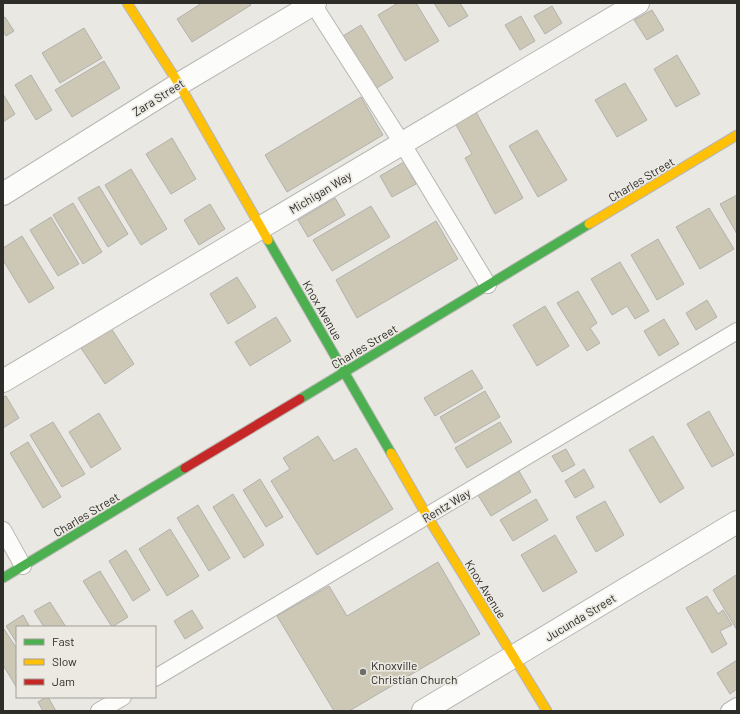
<svg xmlns="http://www.w3.org/2000/svg" width="740" height="714" font-family="Barlow,sans-serif">
<style>
.building{fill:#ccc8b5;stroke:#b2b1ad}
.lines{fill:none;stroke-linecap:round;stroke-linejoin:round}
.lane-casing{stroke:#b7b6b2;stroke-width:18}
.street-casing{stroke:#b7b6b2;stroke-width:24}
.fast-casing{stroke:#b7b6b2;stroke-width:11}
.slow-casing{stroke:#b7b6b2;stroke-width:11}
.jam-casing{stroke:#b7b6b2;stroke-width:11}
.lane{stroke:#fcfcfb;stroke-width:16}
.street{stroke:#fcfcfb;stroke-width:22}
.fast{stroke:#4caf50;stroke-width:9}
.slow{stroke:#ffc107;stroke-width:9}
.jam{stroke:#c62828;stroke-width:9}
.poi-dot{fill:#6f6e6b;stroke:#ebe9e1;stroke-width:1.5}
.labels{text-anchor:middle;dominant-baseline:central;stroke-width:3.5;stroke-linejoin:round;paint-order:stroke}
.street-label{font-size:12px;fill:#2e2d2a;stroke:#ebe9e1}
.poi-label{font-size:12px;fill:#2e2d2a;stroke:#ebe9e1;text-anchor:start}
</style>
<rect width="100%" height="100%" fill="#e9e8e3"/>
<path class="building" d="M202,3H250L251,5L192,42L177,19Z
M398,3H416L439,41L405,61L378,15Z
M434,3H460L468,16L449,27Z
M552,6L562,23L545,34L534,16Z
M652,10L664,30L647,40L634,20Z
M521,16L535,41L520,50L505,25Z
M5,17L14,31L6,36L3,31V18Z
M361,25L393,78L375,89L343,36Z
M84,28L102,58L60,83L42,53Z
M677,55L700,94L676,107L654,69Z
M104,61L120,88L72,117L55,90Z
M31,75L52,110L36,120L15,85Z
M625,83L647,120L617,137L595,100Z
M3,94L15,114L3,122Z
M361,97L383,135L287,192L265,155Z
M476,112L523,198L495,214L465,158L472,154L455,123Z
M537,130L567,180L538,197L509,146Z
M172,138L196,179L171,194L146,154Z
M404,162L416,184L392,197L380,176Z
M131,169L167,229L141,245L105,185Z
M99,186L128,234L108,247L78,198Z
M737,195V234L720,204Z
M335,198L345,215L308,237L298,220Z
M73,203L102,252L83,264L53,215Z
M210,204L225,229L199,245L184,220Z
M371,206L390,237L332,271L313,240Z
M709,208L734,249L700,269L676,227Z
M51,217L79,264L58,276L30,230Z
M436,221L458,259L357,318L336,280Z
M22,236L54,288L29,303L3,260V248Z
M658,239L684,284L657,300L631,255Z
M620,262L649,311L635,319L627,306L612,315L591,279Z
M237,277L256,307L228,324L210,294Z
M578,291L597,323L590,328L600,343L587,351L557,303Z
M707,300L717,317L696,330L686,313Z
M545,306L569,346L537,366L513,325Z
M276,317L291,341L250,366L235,342Z
M664,319L679,344L659,356L644,331Z
M111,328L134,364L105,384L81,348Z
M472,370L483,388L435,416L424,398Z
M485,391L500,417L455,443L440,417Z
M6,396L19,418L3,428V397Z
M709,411L734,455L712,467L687,424Z
M99,413L121,449L91,468L69,432Z
M53,422L85,474L62,487L30,435Z
M500,422L512,442L467,468L455,448Z
M318,436L334,461L356,448L393,509L317,555L271,481L290,469L283,458Z
M653,436L684,488L660,503L629,450Z
M28,442L61,497L43,508L10,453Z
M566,449L575,465L562,472L552,456Z
M584,469L594,487L575,498L565,481Z
M519,471L531,492L491,516L478,495Z
M260,479L283,517L266,527L243,490Z
M233,494L264,545L244,558L213,507Z
M536,499L548,520L513,541L500,520Z
M605,501L624,535L596,552L576,517Z
M198,505L230,558L209,571L177,518Z
M170,529L199,576L167,596L139,549Z
M555,535L577,572L543,592L521,555Z
M126,550L150,590L133,601L109,561Z
M438,562L480,634L349,711H334L277,616L329,586L347,616Z
M100,571L128,617L112,627L83,581Z
M736,575L737,577V630L713,590Z
M707,596L718,614L723,610L732,625L720,631L727,644L712,653L686,608Z
M50,602L66,627H44L34,611Z
M192,610L203,628L185,639L174,621Z
M23,615L30,627H17V643L6,626Z
M3,629H4L17,649V688L3,665Z
M737,660V689L730,694L717,673Z
M46,697H48L56,711H43L38,702Z"/>
<g class="lines">
<defs>
<path id="lane" d="M313,4L402,143L488,285
M3,530L23,566
M155,678L737,331
M99,711L123,697
M729,711L737,706"/>
<path id="street" d="M3,194L179,84L315,3
M3,381L638,3
M423,711L737,522"/>
<path id="fast" d="M268,240L391,453
M300,399L589,224
M3,578L185,468"/>
<path id="slow" d="M127,3L179,84L268,240
M589,224L737,135
M391,453L427,516L547,711"/>
<path id="jam" d="M185,468L300,399"/>
</defs>
<use href="#lane" class="lane-casing"/>
<use href="#street" class="street-casing"/>
<use href="#fast" class="fast-casing"/>
<use href="#slow" class="slow-casing"/>
<use href="#jam" class="jam-casing"/>
<use href="#lane" class="lane"/>
<use href="#street" class="street"/>
<use href="#fast" class="fast"/>
<use href="#slow" class="slow"/>
<use href="#jam" class="jam"/>
</g>
<circle class="poi-dot" cx="363" cy="672" r="4"/>
<g class="labels">
<g class="street-label">
<text transform="translate(158 97) rotate(-32)">Zara Street</text>
<text transform="translate(641 179) rotate(-31)">Charles Street</text>
<text transform="translate(320 192) rotate(-31)">Michigan Way</text>
<text transform="translate(323 310) rotate(60)">Knox Avenue</text>
<text transform="translate(364 346) rotate(-31)">Charles Street</text>
<text transform="translate(446 505) rotate(-31)">Rentz Way</text>
<text transform="translate(86 514) rotate(-31)">Charles Street</text>
<text transform="translate(486 589) rotate(58)">Knox Avenue</text>
<text transform="translate(580 617) rotate(-31)">Jucunda Street</text>
</g>
<g class="poi-label">
<text x="371" y="665">Knoxville<tspan x="371" dy="14">Christian Church</tspan></text>
</g>
</g>
<rect width="740" height="714" fill="none" stroke="#2e2d2a" stroke-width="8"/>
<rect x="16" y="626" width="140" height="72" fill="#ebe9e1" stroke="#9f9e98"/>
<rect x="24" y="639" width="20" height="6" fill="#4caf50" stroke="#9f9e98"/>
<text x="52" y="646" font-size="12" fill="#2e2d2a">Fast</text>
<rect x="24" y="659" width="20" height="6" fill="#ffc107" stroke="#9f9e98"/>
<text x="52" y="666" font-size="12" fill="#2e2d2a">Slow</text>
<rect x="24" y="679" width="20" height="6" fill="#c62828" stroke="#9f9e98"/>
<text x="52" y="686" font-size="12" fill="#2e2d2a">Jam</text>
</svg>
